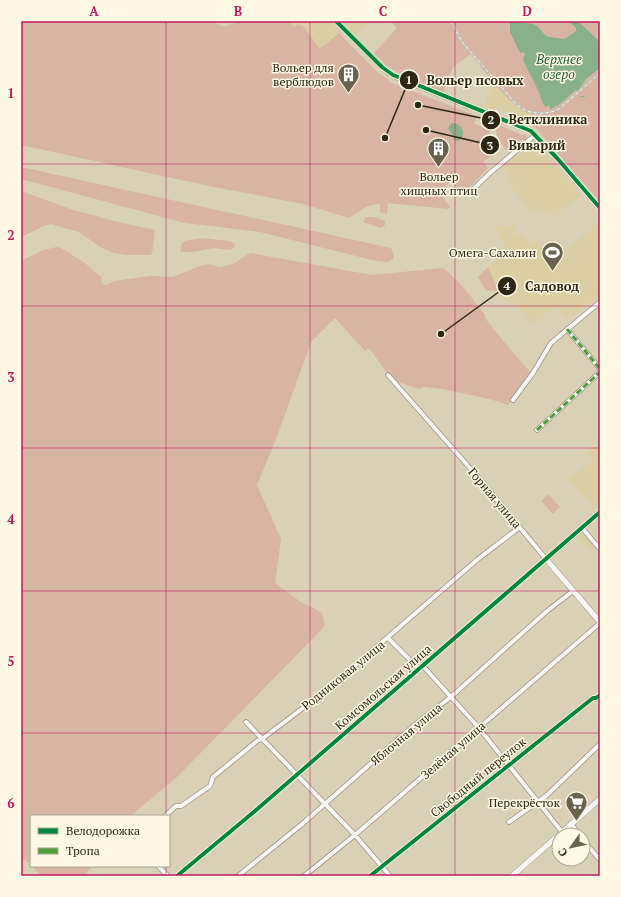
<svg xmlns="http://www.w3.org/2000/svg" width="621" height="897" font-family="'PT Serif',serif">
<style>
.built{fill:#dccea4}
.green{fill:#d8b4a2}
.water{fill:#88b189}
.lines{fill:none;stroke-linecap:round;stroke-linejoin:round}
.stream{stroke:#88b189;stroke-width:1}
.minor-casing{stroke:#9a9480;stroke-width:5.5}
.tertiary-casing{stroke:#9a9480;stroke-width:6}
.minor{stroke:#f9f8f4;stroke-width:4}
.tertiary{stroke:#f9f8f4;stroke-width:5}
.rail-casing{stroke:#c3c1b9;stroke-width:2.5}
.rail{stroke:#fff8e5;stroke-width:1;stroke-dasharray:3;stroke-linecap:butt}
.quiet{stroke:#4f9c3d;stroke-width:3;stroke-dasharray:6 3;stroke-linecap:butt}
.cycleway-casing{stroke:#fff8e5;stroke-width:6}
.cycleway{stroke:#00873e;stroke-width:4}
.grid{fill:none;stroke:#c2185b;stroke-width:1;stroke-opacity:0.55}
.labels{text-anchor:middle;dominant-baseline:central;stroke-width:3;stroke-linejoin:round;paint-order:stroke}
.poi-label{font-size:12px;fill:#2d2714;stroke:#fff8e5;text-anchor:end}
.street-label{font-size:12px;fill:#2d2714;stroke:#fff8e5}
.water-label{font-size:13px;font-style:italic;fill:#1c6337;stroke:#fff8e5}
.leader{fill:none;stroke:#2d2714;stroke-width:1.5}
.callout-dot{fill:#2d2714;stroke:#fff8e5;stroke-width:1.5}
.mark-label{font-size:12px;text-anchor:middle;font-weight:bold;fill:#fff}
.callout-label{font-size:13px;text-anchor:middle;font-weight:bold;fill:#2d2714;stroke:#fff8e5;stroke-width:3;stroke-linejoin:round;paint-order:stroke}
.neatline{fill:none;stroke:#c2185b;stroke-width:1.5}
.grid-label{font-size:13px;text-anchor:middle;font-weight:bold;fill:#c2185b}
</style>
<rect width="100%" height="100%" fill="#d9d0b6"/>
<path class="built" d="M290,21H331L340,32L326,44L319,48L305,28L294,27L290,23Z
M342,21H372L355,35Z
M493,81L516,106L538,116L533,126L528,123V122L496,108L495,110L484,106L493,83Z
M534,141L581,195L554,217L540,209L532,212L510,185L512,184L503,166Z
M600,222V294L568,320L555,307L534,324L522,310L514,302L507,301L498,290L486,291L478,277L501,254L504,244L493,225L515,226L516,235H523L531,244L536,240L553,259Z
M600,443V507L598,508L588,498L583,496L568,479L593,460L588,453Z
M583,533L595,546L590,550L578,537Z"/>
<path class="green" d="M21,21H210L224,27L240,21H290V23L294,27L298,24L305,28L319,48L326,44L339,33L375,70L392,83L477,116L474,124L489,129L497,152L483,162L488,168L463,194L451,182L438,190L450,207L448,209L388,203L387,214L380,212V204C367,204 360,211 349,218L303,204L209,186L21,145Z
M391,21H600V202L536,128L533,126L537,116C513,112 486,73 471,54L453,67L443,93L397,72L387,66L374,53L397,28Z
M495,123L522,135L525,134L528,138L526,140H522L507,151L499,141L494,124Z
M21,167L391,248L394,256L393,259L387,262L372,260L260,232L185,223L21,179Z
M21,191L76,211L94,215L109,220L155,230L153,248L151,255H127L113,253L100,247L79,232L51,224L44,226L21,237Z
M366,217H373L385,221V225L381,228L363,222Z
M202,238L229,241L235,243L234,248L230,250L213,248L194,252H180L182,243L184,241Z
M57,247L61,248L85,263L101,277L102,284L106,285L114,281L150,276L173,277L200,266L209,264L220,267L225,266L233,264L250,253L372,275L443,268C460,281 472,298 485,315V318C500,337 514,355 531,372L508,405L490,399L442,389L424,387L419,389L395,381L385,370L369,348L365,351L335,318L311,342L276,439L257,485L281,539L275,583L302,603L312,607L322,613L325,626L179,775L131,816H31V865L21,857V261L43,250Z
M488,267L498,290L486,291L478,277Z
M548,494L560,507L553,514L541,501Z
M32,866H92L84,876H41Z"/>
<path class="water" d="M510,21L533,24L538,27L544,34L548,37L565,39L576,31V28L569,21H578L600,42V68L586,79L578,91L576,90L561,103L551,109H550L549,105L546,107L543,104L538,90L525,64L523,59L525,54L524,52L520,53L510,32Z
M452,123C462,123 468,135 458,141L454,140L452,134L448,129L449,126Z"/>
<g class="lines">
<path class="stream" d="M339,27L375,64L388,76
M394,79L457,104
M580,97L585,96
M463,107L468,109"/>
<defs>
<path id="minor" d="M469,193L490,173L535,135
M567,329L600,369
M513,400L533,373L551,343L600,302
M537,430L600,372
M582,528L600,549
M388,638L419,669
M423,666L479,728L562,832
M246,722L355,835L390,876
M165,816L176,806H181L210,786L213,777L257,741L262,739L328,689L478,559L520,527
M509,822L546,796L600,744
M571,823L579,835
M583,840L600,860
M158,866L168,876
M177,876L255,811L546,559L484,484L388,375
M238,876L301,825L411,728L452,696L547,611L573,591
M304,876L355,835L600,623
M370,876L593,698H596L600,695"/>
<path id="tertiary" d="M336,21L382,67L393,75L531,131L557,158L600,208
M600,512L546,559L600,622
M512,876L600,799"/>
</defs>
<use href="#minor" class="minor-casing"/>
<use href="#tertiary" class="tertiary-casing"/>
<use href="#minor" class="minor"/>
<use href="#tertiary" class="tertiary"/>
<defs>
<path id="rail" d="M451,21L462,42L516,104C529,115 543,116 559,109L600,73"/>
</defs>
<use href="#rail" class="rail-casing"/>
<use href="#rail" class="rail"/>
<path class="quiet" d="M567,329L600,369
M537,430L600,372"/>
<defs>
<path id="cycleway" d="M336,21L382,67L393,75L531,131L557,158L600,208
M177,876L255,811L600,512
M370,876L593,698H596L600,695"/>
</defs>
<use href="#cycleway" class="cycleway-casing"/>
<use href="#cycleway" class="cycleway"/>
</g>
<path class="grid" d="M166,21V816M310,21V876M455,21V876M21,164H600M21,306H600M21,448H600M21,591H600M21,733H600M166,866V876"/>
<defs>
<symbol id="building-pin" viewBox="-11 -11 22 30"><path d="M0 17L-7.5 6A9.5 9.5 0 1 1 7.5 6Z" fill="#69624d" stroke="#fff8e5"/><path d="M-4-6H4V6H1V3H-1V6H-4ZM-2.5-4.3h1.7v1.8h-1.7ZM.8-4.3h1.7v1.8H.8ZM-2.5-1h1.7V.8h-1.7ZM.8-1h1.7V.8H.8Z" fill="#fff"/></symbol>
<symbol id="stadium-pin" viewBox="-11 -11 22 30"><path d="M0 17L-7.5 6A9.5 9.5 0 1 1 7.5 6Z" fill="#69624d" stroke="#fff8e5"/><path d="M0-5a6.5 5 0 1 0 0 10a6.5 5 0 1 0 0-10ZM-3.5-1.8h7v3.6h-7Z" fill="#fff"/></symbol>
<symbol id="supermarket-pin" viewBox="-11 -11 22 30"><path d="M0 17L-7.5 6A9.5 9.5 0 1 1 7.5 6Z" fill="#69624d" stroke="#fff8e5"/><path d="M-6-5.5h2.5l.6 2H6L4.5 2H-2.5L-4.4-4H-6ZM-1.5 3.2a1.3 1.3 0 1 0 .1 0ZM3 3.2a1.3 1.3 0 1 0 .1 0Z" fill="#fff"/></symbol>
</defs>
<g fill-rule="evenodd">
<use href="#building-pin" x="336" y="62" width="25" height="34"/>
<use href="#building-pin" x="426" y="136" width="25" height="34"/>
<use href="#stadium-pin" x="540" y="240" width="25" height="34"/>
<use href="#supermarket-pin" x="564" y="790" width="25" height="34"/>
</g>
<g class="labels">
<g class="poi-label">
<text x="334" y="67">Вольер для<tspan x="334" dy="14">верблюдов</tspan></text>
<text x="439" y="176" text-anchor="middle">Вольер<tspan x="439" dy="14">хищных птиц</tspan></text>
<text x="536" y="252">Омега-Сахалин</text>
<text x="560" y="802">Перекрёсток</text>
</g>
<g class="street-label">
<text transform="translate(495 498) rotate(50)">Горная улица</text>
<text transform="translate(343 675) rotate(-39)">Родниковая улица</text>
<text transform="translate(383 687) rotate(-41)">Комсомольская улица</text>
<text transform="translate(406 734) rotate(-40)">Яблочная улица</text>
<text transform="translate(453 750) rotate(-41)">Зелёная улица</text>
<text transform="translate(478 777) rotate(-39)">Свободный переулок</text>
</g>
<g class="water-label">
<text x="559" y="59">Верхнее<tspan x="559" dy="15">озеро</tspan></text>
</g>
</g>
<path class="leader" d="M385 138L409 80M418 105L491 120M426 130L490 145M441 334L507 286"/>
<g class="callout-dot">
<circle cx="385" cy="138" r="4"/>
<circle cx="418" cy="105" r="4"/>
<circle cx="426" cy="130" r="4"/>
<circle cx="441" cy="334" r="4"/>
<circle cx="409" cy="80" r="10"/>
<circle cx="491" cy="120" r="10"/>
<circle cx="490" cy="145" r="10"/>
<circle cx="507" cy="286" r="10"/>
</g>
<g class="mark-label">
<text x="409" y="84">1</text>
<text x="491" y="124">2</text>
<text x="490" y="150">3</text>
<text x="507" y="290">4</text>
</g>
<g class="callout-label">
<text x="475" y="85">Вольер псовых</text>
<text x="548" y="124">Ветклиника</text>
<text x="537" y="150">Виварий</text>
<text x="552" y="291">Садовод</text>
</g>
<rect width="621" height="897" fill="none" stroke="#fff8e5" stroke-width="44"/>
<rect x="30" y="815" width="140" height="52" fill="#fff8e5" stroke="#aba491"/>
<rect x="38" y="828" width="20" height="6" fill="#00873e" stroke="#aba491"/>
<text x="66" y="835" font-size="12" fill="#2d2714">Велодорожка</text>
<rect x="38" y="848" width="20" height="6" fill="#4f9c3d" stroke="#aba491"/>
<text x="66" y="855" font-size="12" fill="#2d2714">Тропа</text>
<g transform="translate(571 847) rotate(237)"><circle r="19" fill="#fff8e5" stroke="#aba491"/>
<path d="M0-3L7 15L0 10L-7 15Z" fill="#69624d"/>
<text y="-6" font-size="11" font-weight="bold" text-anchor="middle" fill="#2d2714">С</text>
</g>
<rect x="22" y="22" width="577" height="853" class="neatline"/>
<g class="grid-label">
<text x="94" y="16">A</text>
<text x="238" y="16">B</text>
<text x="383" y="16">C</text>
<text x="527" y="16">D</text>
<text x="11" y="98">1</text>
<text x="11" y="240">2</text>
<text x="11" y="382">3</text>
<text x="11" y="524">4</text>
<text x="11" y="666">5</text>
<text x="11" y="808">6</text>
</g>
</svg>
